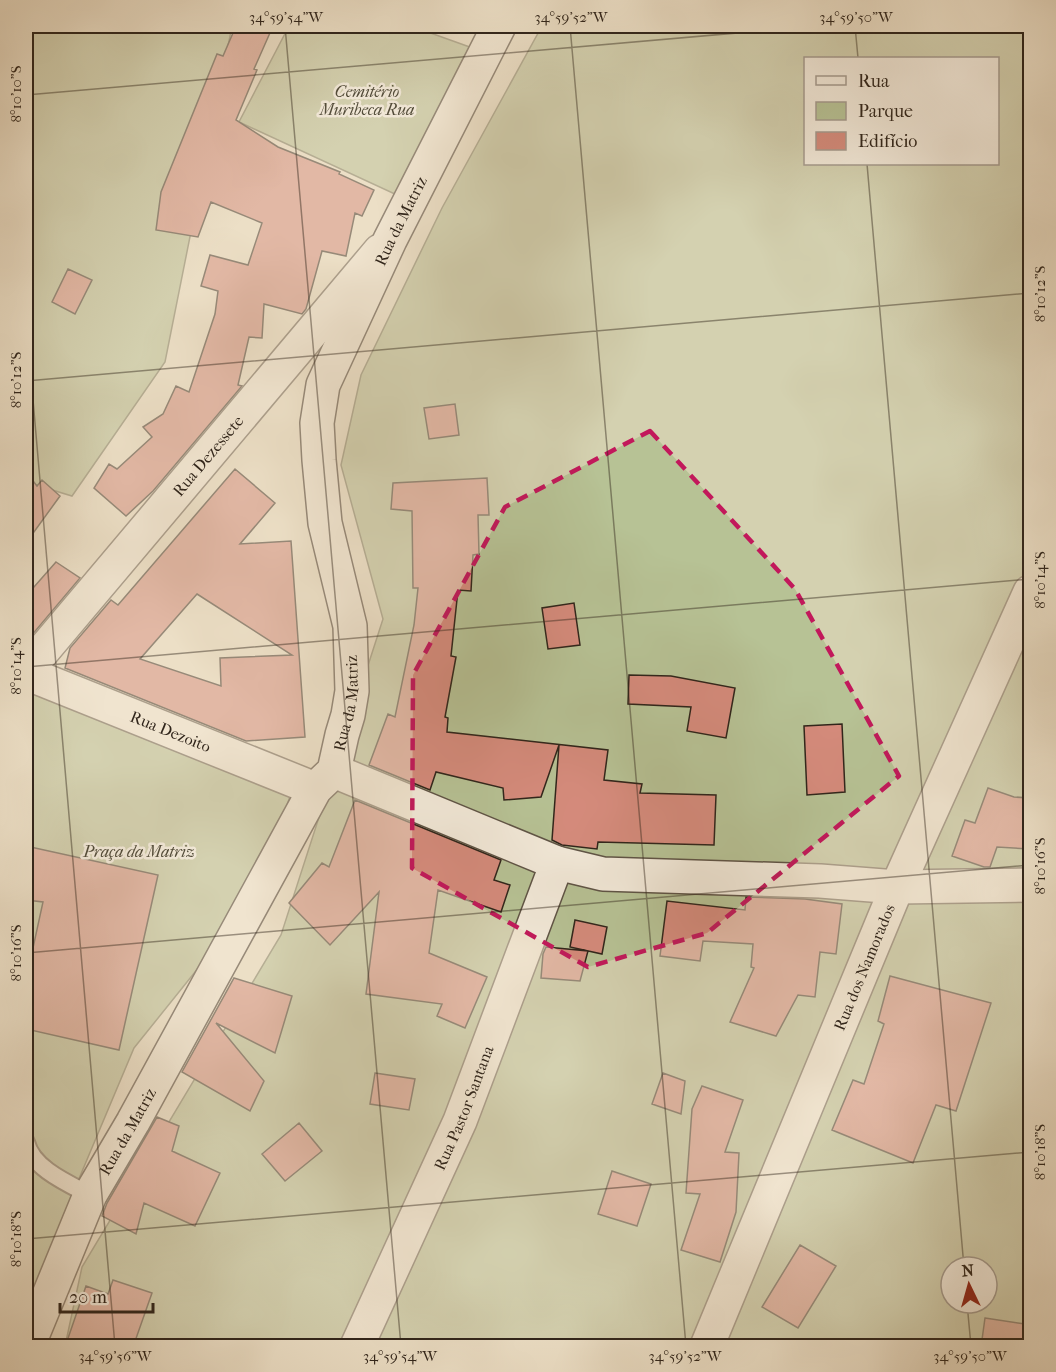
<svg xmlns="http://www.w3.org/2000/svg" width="1056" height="1372" font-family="'IM FELL French Canon',serif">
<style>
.green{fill:#b7c295;stroke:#747458;stroke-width:1.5;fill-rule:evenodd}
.building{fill:#d58b7c;stroke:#30251b;stroke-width:1.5;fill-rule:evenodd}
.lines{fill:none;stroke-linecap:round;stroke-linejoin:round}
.lane-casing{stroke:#5f5446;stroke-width:20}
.street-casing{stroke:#5f5446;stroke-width:36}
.secondary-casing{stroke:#30251b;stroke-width:36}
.lane{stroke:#f3eada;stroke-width:16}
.street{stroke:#f3eada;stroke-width:33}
.secondary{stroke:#f3eada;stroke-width:33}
.marked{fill:none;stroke:#c2185b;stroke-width:4.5;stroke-dasharray:12 8;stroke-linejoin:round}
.ticks{fill:none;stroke:#30251b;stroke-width:1.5;stroke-opacity:0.45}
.labels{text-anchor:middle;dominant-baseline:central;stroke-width:5;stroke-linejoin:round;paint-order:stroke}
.park-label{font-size:16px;font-style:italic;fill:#524c3a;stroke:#f3eada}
.street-label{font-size:16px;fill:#30251b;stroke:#f3eada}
.neatline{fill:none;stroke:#30251b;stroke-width:2}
.ticks-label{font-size:15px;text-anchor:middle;fill:#30251b}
</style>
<rect width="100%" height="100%" fill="#ecdfc6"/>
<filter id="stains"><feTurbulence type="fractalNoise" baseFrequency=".00333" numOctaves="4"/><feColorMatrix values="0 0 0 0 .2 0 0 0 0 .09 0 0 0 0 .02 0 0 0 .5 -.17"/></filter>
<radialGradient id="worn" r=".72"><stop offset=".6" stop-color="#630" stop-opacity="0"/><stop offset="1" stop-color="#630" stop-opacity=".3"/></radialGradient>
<path class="green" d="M26,26H232L165,362L72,496L26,482Z
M289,26H411L478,50L397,195L239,122Z
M542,26H1030V1346H65L82,1267L281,935L383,619L341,465L361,375L442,208ZM806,58H998V164H806ZM951,1267H987V1303H951Z
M26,677L291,793L268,863L199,967L134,1048L62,1219L26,1312Z"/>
<path class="building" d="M236,26H273L254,69L257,70L236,120L278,147L340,172L339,174L374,190L362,216L355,213L346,256L322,251L306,309L302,314L264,304L262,338L249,337L238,385L242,386L153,491L126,516L94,488L109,464L117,469L152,437L143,427L163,414L176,386L189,392L215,314L218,291L201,286L210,255L248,265L262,223L211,202L198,237L156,230L161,192L217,54L223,56Z
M68,269L92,280L75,314L52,302Z
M455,404L459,435L429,439L424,408Z
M235,469L275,503L240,544L291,541L305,737L246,741L65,668L70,648L111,600L118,605ZM197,594L292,655L220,658L221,686L140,659Z
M26,472L37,486L42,480L60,496L26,543Z
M487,478L489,515H478L479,554L473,555L471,591L458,590L451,656L456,657L445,717L448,718L447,732L608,750L604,780L642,784L640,793L716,795L714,845L598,842L597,849L562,845L552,840L559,745L541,797L504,800L503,788L436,772L430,790L369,765L388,714L395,717L414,625L418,588H413L412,511L391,509L393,483Z
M56,562L80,578L26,642V596Z
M574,603L580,645L548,649L542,608Z
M629,675L671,676L735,688L726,738L687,731L691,707L628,704Z
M842,724L845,792L807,795L804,726Z
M988,788L1014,797L1030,798V849L997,847L990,867H984L952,856L965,820L975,823Z
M355,800L501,860L494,880L510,885L501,912L438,890L429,953L487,977L465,1028L437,1016L442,1004L366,994L379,892L330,945L289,903L322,863L329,867Z
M26,846L158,875L119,1050L26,1029V980L43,902L26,900Z
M746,897L805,899L842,904L836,954L820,952L815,997L798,995L776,1036L730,1022L754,968L751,967L753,944L703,941L700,961L660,956L667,901L745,910Z
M575,920L607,927L602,954L570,947Z
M546,947L588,951L580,981L541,978L543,954Z
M890,976L991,1003L956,1111L936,1105L913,1163L832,1130L853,1080L864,1084L884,1024L878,1021Z
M234,978L292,996L275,1053L216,1023L264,1081L250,1111L182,1072Z
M375,1073L415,1079L409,1110L370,1104Z
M663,1073L685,1081L681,1114L652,1104Z
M702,1086L743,1100L725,1152L739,1153L736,1212L720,1262L681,1250L700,1194L686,1193L692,1109Z
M157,1117L179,1126L172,1151L220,1173L195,1226L144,1203L136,1234L102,1216L107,1203Z
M299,1123L322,1151L285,1181L262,1154Z
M612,1171L651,1184L637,1226L598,1214Z
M800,1245L836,1266L798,1328L762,1307Z
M113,1280L152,1293L133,1347H65L86,1286L108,1294Z
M985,1318L1025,1324L1022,1347H981Z"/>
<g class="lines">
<defs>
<path id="lane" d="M26,1142C32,1168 67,1183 90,1195"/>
<g id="street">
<path id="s1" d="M26,671L380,251"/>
<path id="s2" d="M26,673L315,789"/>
<path d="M334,771L557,863L603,874L820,881L897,887L1030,885"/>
<path id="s3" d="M357,1346L460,1121L557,863"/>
<path id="s4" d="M707,1346L897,887L1030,592"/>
</g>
<g id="secondary">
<path id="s5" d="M28,1346L90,1195L133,1122L315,789L334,771L342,735L348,715L352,691L350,626L325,523L319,460L317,423L323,385L390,240L499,26"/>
</g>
</defs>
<use href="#lane" class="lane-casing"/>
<use href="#street" class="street-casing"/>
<use href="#secondary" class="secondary-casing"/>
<use href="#lane" class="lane"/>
<use href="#street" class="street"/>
<use href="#secondary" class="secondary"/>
</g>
<path d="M0 0H1056V1372H0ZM650,431L795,589L899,776L707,933L588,967L412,868L413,675L505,507Z" fill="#ecdfc6" fill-opacity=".55" fill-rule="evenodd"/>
<path class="marked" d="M650,431L795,589L899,776L707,933L588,967L412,868L413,675L505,507Z"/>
<path class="ticks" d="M285,26L401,1346M570,26L686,1346M855,26L858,58M26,95L817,26M867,164L964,1267M26,319L115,1346M26,381L1030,293M26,667L1030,579M26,953L1030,865M26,1239L1030,1152M967,1303L971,1346"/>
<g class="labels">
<g class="park-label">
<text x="367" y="91">Cemitério<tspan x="367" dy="18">Muribeca Rua</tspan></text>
<text x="139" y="851">Praça da Matriz</text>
</g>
<g class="street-label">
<text stroke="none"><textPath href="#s5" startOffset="1227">Rua da Matriz</textPath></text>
<text stroke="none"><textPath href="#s1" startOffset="282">Rua Dezessete</textPath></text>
<text stroke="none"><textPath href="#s5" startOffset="723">Rua da Matriz</textPath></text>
<text stroke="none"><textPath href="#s2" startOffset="156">Rua Dezoito</textPath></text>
<text stroke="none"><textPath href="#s4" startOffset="410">Rua dos Namorados</textPath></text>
<text stroke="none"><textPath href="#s3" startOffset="261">Rua Pastor Santana</textPath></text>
<text stroke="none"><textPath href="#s5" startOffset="237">Rua da Matriz</textPath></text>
</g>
</g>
<rect width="1056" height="1372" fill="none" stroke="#ecdfc6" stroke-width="66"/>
<rect x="804" y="57" width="195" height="108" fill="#f3eada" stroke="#a59b8e" stroke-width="1.5"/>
<rect x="816" y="76" width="30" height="9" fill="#f3eada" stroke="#a59b8e" stroke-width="1.5"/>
<text x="858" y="87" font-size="18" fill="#30251b">Rua</text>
<rect x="816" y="102" width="30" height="18" fill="#b7c295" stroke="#a59b8e" stroke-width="1.5"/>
<text x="858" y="117" font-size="18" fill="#30251b">Parque</text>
<rect x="816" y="132" width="30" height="18" fill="#d58b7c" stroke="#a59b8e" stroke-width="1.5"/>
<text x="858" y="147" font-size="18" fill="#30251b">Edifício</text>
<g transform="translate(969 1285) rotate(355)"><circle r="28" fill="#f3eada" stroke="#a59b8e" stroke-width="1.5"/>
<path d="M0-4.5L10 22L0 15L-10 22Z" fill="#8f2418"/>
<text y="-9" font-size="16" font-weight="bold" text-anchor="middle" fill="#30251b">N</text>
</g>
<path d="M60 1303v9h93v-9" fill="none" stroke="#30251b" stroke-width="3"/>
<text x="69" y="1303" font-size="18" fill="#30251b" stroke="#f3eada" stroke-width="4.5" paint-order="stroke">20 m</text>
<rect x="33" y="33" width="990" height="1306" class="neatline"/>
<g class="ticks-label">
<text x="286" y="22">34°59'54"W</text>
<text x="571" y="22">34°59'52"W</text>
<text x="856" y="22">34°59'50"W</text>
<text transform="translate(16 94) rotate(-90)" y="5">8°10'10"S</text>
<text transform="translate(1040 294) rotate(-90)" y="5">8°10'12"S</text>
<text transform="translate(16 380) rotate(-90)" y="5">8°10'12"S</text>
<text transform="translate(1040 580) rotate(-90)" y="5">8°10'14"S</text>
<text transform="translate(16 666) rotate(-90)" y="5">8°10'14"S</text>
<text transform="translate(1040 866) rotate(-90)" y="5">8°10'16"S</text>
<text transform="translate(16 953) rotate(-90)" y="5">8°10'16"S</text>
<text transform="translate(1040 1152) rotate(-90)" y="5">8°10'18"S</text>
<text transform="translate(16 1239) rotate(-90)" y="5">8°10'18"S</text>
<text x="115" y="1361">34°59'56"W</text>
<text x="400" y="1361">34°59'54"W</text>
<text x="685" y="1361">34°59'52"W</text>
<text x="970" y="1361">34°59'50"W</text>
</g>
<rect width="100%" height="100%" filter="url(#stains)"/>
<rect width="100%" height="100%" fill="url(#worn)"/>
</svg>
